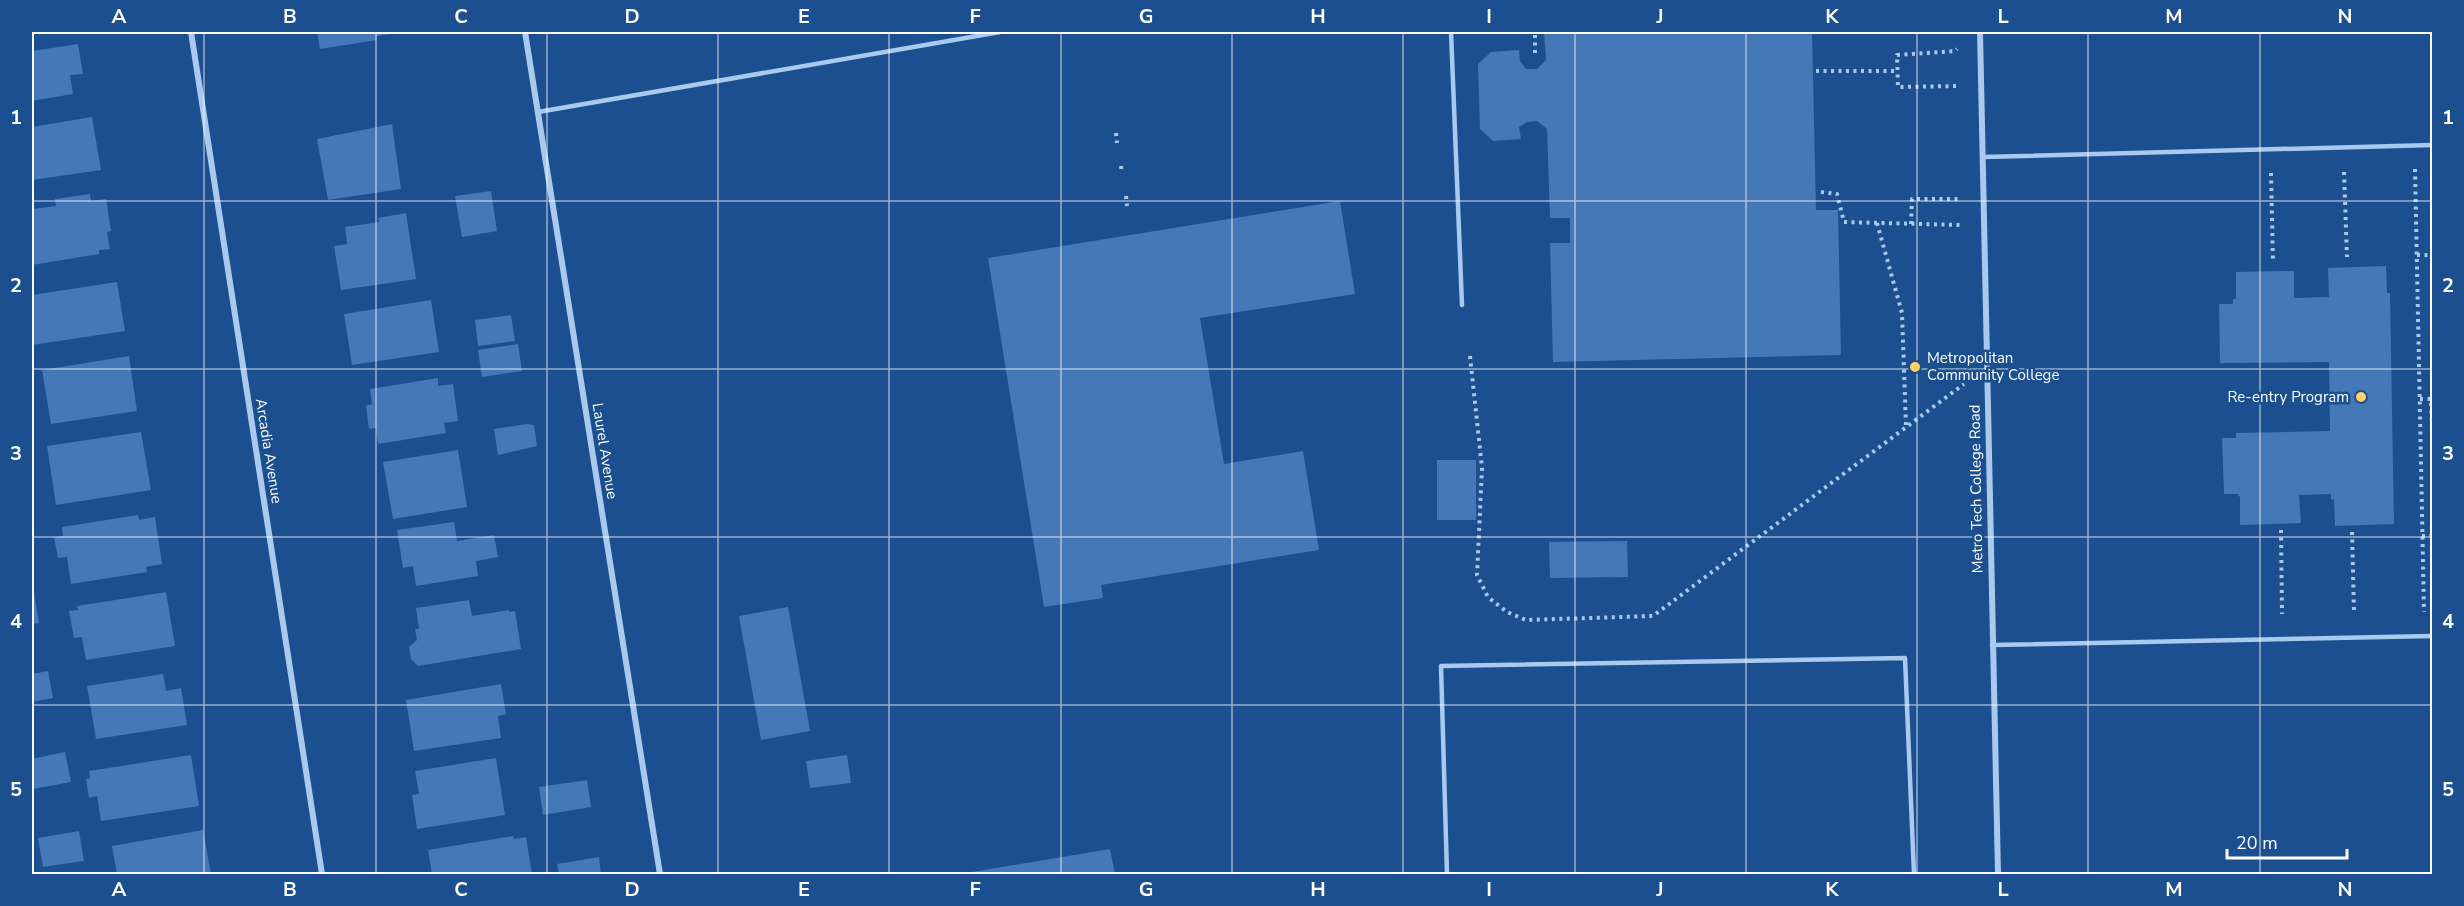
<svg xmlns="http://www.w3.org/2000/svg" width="2464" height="906" font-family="'Nunito Sans',sans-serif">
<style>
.building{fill:#4478b7}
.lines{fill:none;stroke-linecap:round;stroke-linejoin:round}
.path{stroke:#a9c9ee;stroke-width:4;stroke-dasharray:3 4.5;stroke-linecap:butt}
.service{stroke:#a9c9ee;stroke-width:4.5}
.minor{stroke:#a9c9ee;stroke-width:6}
.grid{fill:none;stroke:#fff;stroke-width:1.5;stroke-opacity:0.55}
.poi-dot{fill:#ffd166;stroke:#1b4f8f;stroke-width:2}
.labels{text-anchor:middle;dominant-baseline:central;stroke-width:5;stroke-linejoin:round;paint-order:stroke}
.poi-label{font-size:15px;fill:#fff;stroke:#1b4f8f;text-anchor:start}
.street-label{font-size:15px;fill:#fff;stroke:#1b4f8f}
.neatline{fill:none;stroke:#fff;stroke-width:2}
.grid-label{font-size:20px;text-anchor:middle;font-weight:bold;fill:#fff}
</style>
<rect width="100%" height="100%" fill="#1b4f8f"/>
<path class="building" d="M317,32H397V33L377,36V40L320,49Z
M1544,32H1812L1816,210H1838L1841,355L1553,362L1550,243H1570V218H1550L1547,129L1537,121L1527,122L1519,127L1521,139L1493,141L1480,129L1478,64L1491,52L1519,50L1520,61L1526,69H1537L1546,60Z
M78,44L83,74L70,75L73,94L32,101V51Z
M92,117L101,170L32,180V127Z
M392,124L401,189L328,200L317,139Z
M491,191L497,231L462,237L455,196Z
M90,194L91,201L106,199L111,231L107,232L110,249L99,250V254L32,265V209L56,206L55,199Z
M1340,201L1355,294L1200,318L1224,464L1303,451L1319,550L1101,585L1103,598L1044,607L988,258Z
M406,213L416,279L341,290L334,246L347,244L345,227L379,222L378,218Z
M2386,266L2387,293H2390L2394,524L2335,526L2334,500L2331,499V494L2299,495L2301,523L2240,525V497L2237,494H2224L2222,438H2236V433L2330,431L2329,362L2220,363L2219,304H2233V299H2236V272L2294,271V298L2329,297L2328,268Z
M117,282L125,331L32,345V295Z
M431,300L439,352L352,365L344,314Z
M511,315L515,341L478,346L475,320Z
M518,344L522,371L482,377L478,350Z
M129,356L137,411L51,424L42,370Z
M438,378V386L453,384L458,421L444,423L446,433L378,444L376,428L369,429L366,406L372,404L370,389Z
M527,424L534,425L537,446L498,455L494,429Z
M141,432L151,490L56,505L47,446Z
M458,450L467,507L393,519L383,462Z
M1437,460H1476V520H1437Z
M138,515L139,520L155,517L162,564L146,567L147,572L71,584L67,557L58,558L54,537L63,536L62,527Z
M454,522L457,541L494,535L498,557L476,561L478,576L416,586L413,566L403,568L397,530Z
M1627,541L1628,577L1550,578L1549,542Z
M34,592L39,623L32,624V593Z
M166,592L175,646L86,660L82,637L74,638L69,611L78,610L77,606Z
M469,600L472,616L509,610V612L515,611L521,649L418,666L411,659L409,647L417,640L415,629H419L416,608Z
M788,607L810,731L761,740L739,616Z
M48,671L53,698L32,702V674Z
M163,674L166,691L181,688L187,725L96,739L87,686Z
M501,684L506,714L498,716L501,738L414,751L406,700Z
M65,752L71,782L33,789L32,759Z
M191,755L199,806L101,821L97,796L89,798L86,779L90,778L89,771Z
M847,755L851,783L810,788L806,761Z
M496,758L505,815L417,829L412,795L419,794L415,771Z
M587,780L591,807L543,815L539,787Z
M203,830L211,874H117L112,846Z
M79,831L84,861L43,867L38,838Z
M513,836L514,839L526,837L532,874H432L428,850Z
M1110,849L1115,874H966V873Z
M599,857L601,874H559L557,864Z"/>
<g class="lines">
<path class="path" d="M1535,53V32
M1816,71H1897
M1956,86L1898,87L1897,55L1955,51L1957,49
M1116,133L1117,143
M1121,166L1122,173
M2415,169L2424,612
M2344,172L2347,257
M2271,173L2273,262
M1821,192L1837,194L1844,222L1960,225
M1126,196L1127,206
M1877,223L1902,313L1906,426
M1911,224L1912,199H1961
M2417,255H2432
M1470,356L1482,468L1477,575L1488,597L1507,612L1526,620L1653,616L1964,384
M2420,399H2431L2432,430
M2281,530L2282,614
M2352,532L2354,612
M2422,536H2432"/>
<path class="service" d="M1451,32L1462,305
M538,112L1000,32
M1983,157L2432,145
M1992,645L2432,636
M1447,874L1441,666L1905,658L1914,874"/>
<path class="minor" d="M191,32L322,874
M525,32L660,874
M1980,32L1998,874"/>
</g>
<path class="grid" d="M204,32V874M376,32V874M547,32V874M718,32V874M889,32V874M1061,32V874M1232,32V874M1403,32V874M1575,32V874M1746,32V874M1917,32V874M2088,32V874M2260,32V874M32,201H2432M32,369H2432M32,537H2432M32,705H2432"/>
<g class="poi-dot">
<circle cx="1915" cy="367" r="6"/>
<circle cx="2361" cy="397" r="6"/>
</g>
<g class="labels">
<g class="poi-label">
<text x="1927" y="358">Metropolitan<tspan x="1927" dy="17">Community College</tspan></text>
<text x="2349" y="397" text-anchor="end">Re-entry Program</text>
</g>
<g class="street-label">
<text transform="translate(269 451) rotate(81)">Arcadia Avenue</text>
<text transform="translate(605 451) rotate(81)">Laurel Avenue</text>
<text transform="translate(1976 489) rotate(-91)">Metro Tech College Road</text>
</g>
</g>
<rect width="2464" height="906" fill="none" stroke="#1b4f8f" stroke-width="66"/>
<path d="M2227 849v9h120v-9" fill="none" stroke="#ffffff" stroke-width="3"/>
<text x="2236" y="849" font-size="18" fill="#ffffff" stroke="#1b4f8f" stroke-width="4.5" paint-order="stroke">20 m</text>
<rect x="33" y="33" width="2398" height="840" class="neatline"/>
<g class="grid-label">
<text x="119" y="23">A</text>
<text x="290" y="23">B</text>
<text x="461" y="23">C</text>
<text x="632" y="23">D</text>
<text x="804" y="23">E</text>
<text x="975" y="23">F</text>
<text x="1146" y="23">G</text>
<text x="1318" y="23">H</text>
<text x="1489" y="23">I</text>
<text x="1660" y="23">J</text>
<text x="1832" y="23">K</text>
<text x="2003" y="23">L</text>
<text x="2174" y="23">M</text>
<text x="2345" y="23">N</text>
<text x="16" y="124">1</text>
<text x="2448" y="124">1</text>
<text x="16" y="292">2</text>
<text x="2448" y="292">2</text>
<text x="16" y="460">3</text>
<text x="2448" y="460">3</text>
<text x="16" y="628">4</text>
<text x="2448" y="628">4</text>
<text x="16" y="796">5</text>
<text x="2448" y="796">5</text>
<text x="119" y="896">A</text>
<text x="290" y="896">B</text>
<text x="461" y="896">C</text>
<text x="632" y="896">D</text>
<text x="804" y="896">E</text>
<text x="975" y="896">F</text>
<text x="1146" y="896">G</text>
<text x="1318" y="896">H</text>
<text x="1489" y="896">I</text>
<text x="1660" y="896">J</text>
<text x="1832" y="896">K</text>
<text x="2003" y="896">L</text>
<text x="2174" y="896">M</text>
<text x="2345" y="896">N</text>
</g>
</svg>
